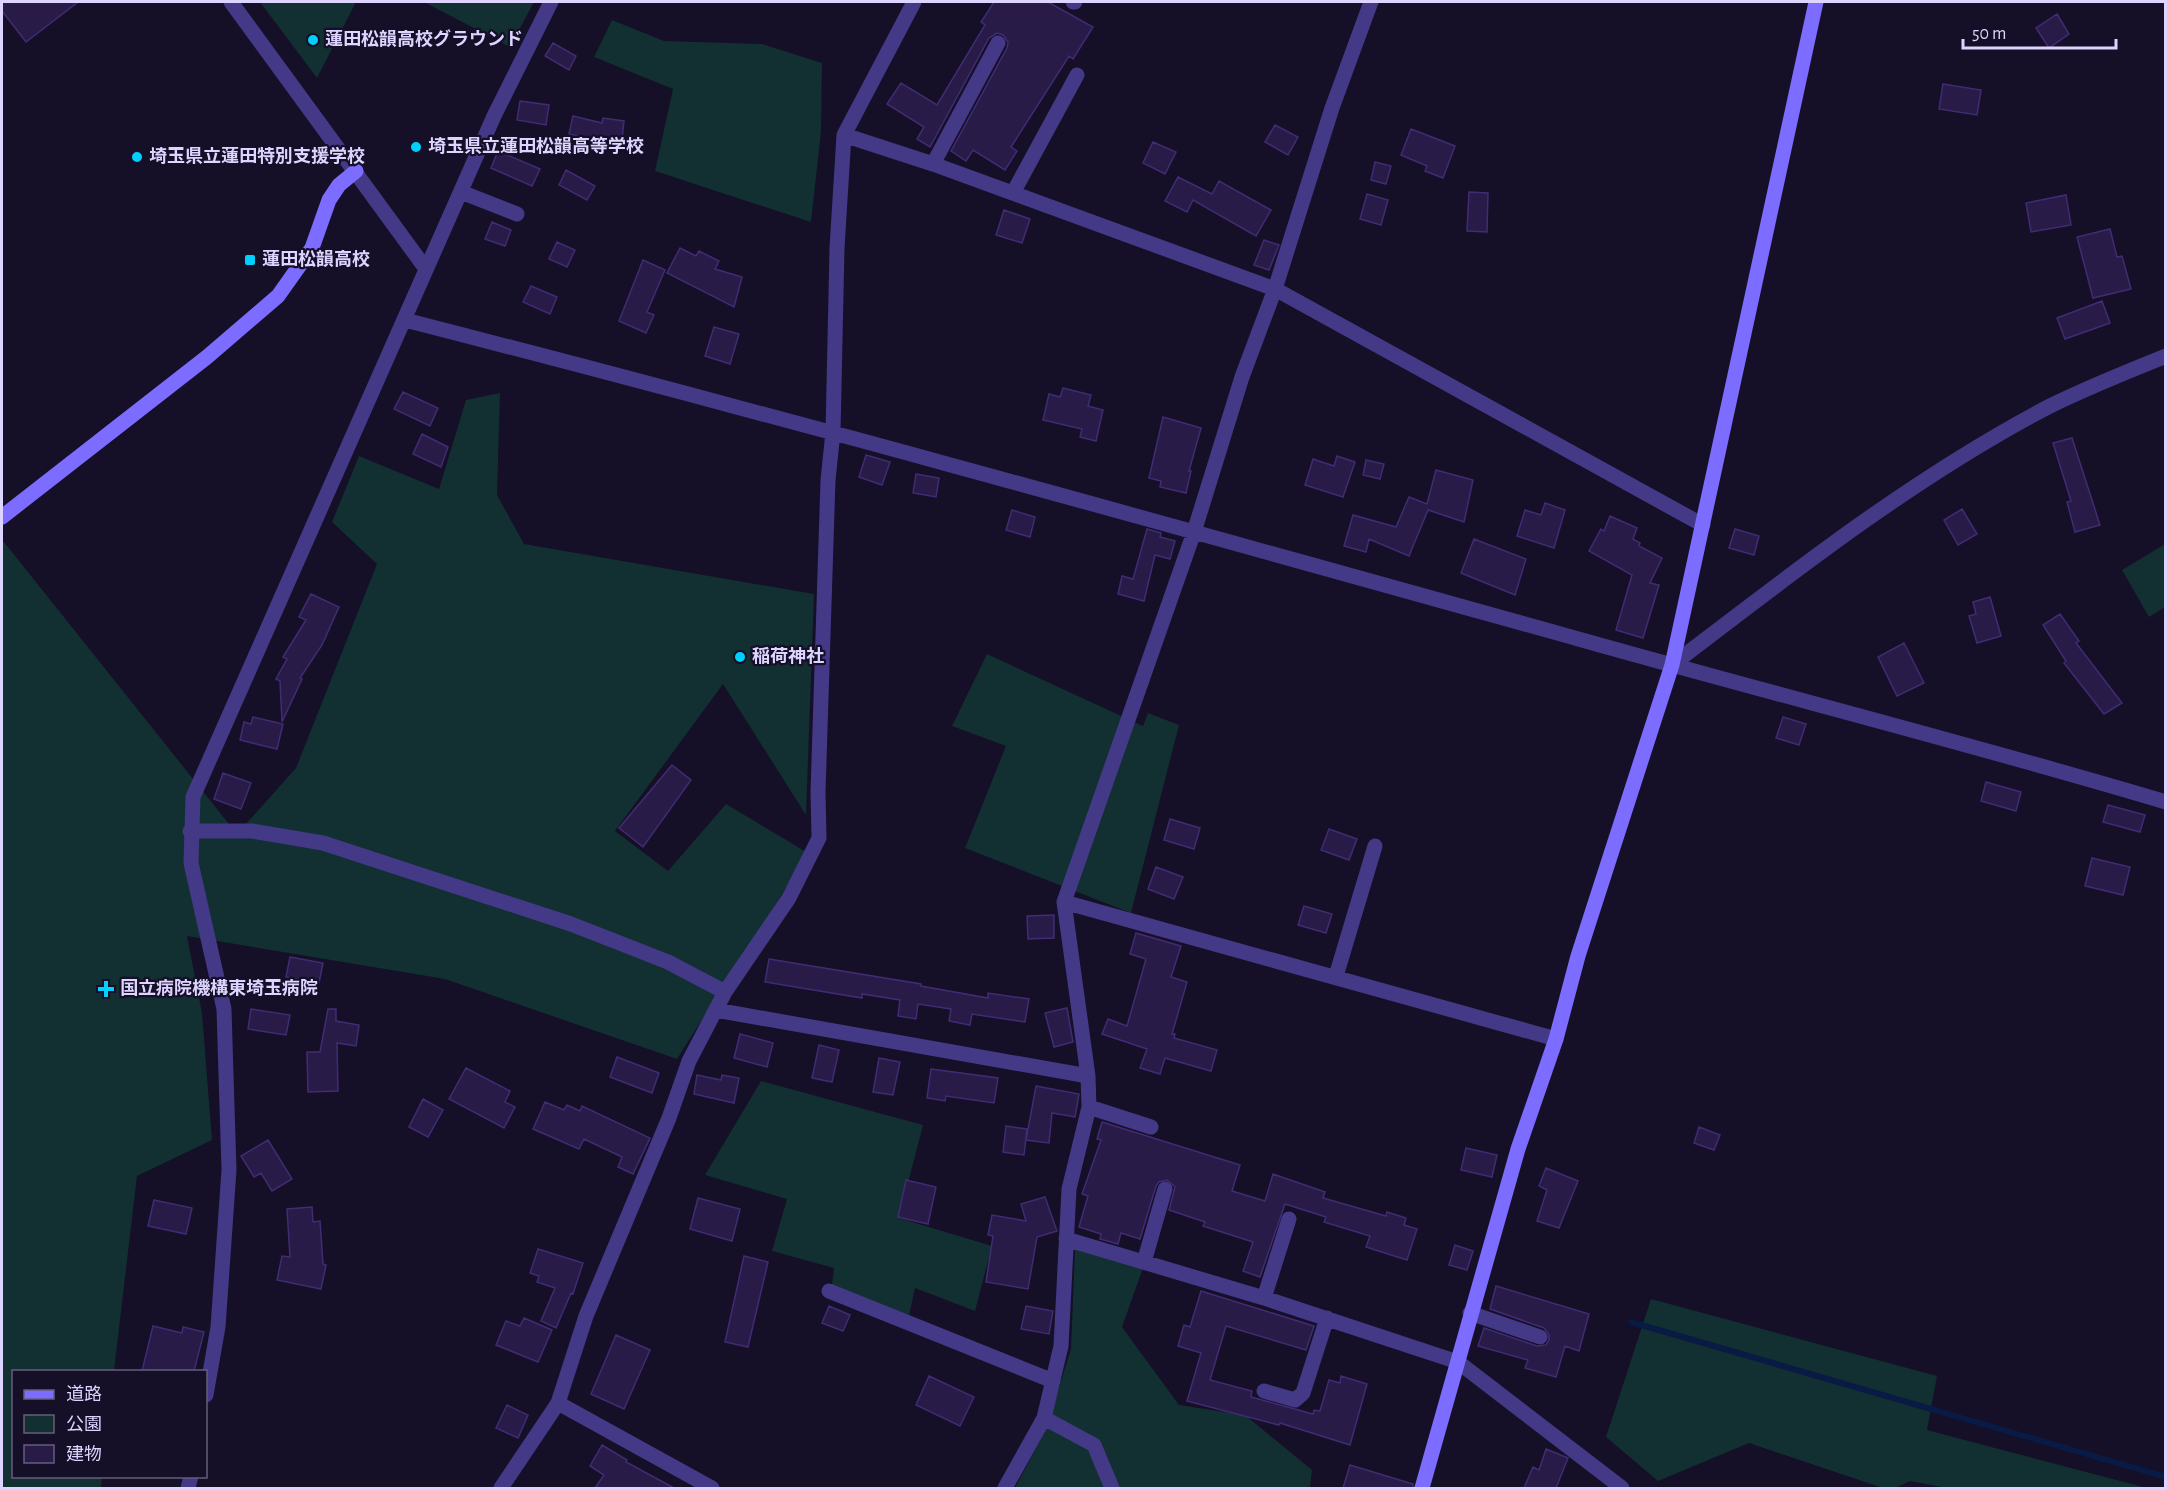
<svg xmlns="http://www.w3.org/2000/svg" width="2167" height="1490" font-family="'Alegreya Sans','Noto Sans JP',sans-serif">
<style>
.green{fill:#122f31}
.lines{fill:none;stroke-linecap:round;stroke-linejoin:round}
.stream{stroke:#091a45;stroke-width:6}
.building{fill:#281b48;stroke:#412c74;stroke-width:1.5}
.street{stroke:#433986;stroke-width:15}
.secondary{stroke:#7c6cff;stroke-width:15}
.poi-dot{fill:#01d0ff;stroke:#150f27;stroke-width:2}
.labels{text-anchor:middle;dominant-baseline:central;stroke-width:4.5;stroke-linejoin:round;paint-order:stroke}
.poi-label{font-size:18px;font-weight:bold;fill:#ddd5ff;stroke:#150f27;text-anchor:start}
</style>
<rect width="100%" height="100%" fill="#150f27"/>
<path class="green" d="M260,2H356L317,78Z
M424,2H534L510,47Z
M612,20L664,41L762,44L822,63L821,132L811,222L655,171L673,89L594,57Z
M500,393L497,495L524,544L814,594L806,815L723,684L615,831L668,871L726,804L808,853L677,1059L445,979L187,936L202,1013L212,1140L137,1176L114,1371L14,1372V1476L102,1477L101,1488H2V544L4,542L237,834L296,768L377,564L332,522L359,456L439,489L466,400Z
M2165,544V607L2149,617L2122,570Z
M987,654L1143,726L1148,713L1179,725L1131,913L965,848L1006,746L952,726Z
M761,1081L923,1125L899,1218L992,1246L975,1311L915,1288L908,1320L831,1292L834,1268L772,1251L787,1199L705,1175Z
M1075,1249L1143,1268L1122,1327L1179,1405L1245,1415L1312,1470L1310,1488H1015L1045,1431L1071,1349Z
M1651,1299L1937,1376L1927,1430L2147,1488H1946L1910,1481L1895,1488H1883L1749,1443L1658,1481L1606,1437Z"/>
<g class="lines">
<path class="stream" d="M1631,1322L2166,1477"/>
</g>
<path class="building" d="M2,2H78L26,42L2,11Z
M994,2H1048L1093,27L1073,59L1069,56L1011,147L1017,151L1005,170L973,150L966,161L951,151L1007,48L1008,42L1003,35L997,33L989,38L930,147L917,139L924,127L887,104L901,83L937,105L985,25L981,22Z
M2057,14L2069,34L2049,48L2036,28Z
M553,43L576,56L569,70L545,56Z
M1943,84L1981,90L1977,115L1939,109Z
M520,101L549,105L546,125L517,120Z
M573,116L602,123L603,118L624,121L621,149L600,146V141L569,134Z
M1275,125L1298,137L1288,155L1265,142Z
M1411,129L1455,146L1443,178L1425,171L1427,166L1401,155Z
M1153,142L1176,152L1165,174L1143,163Z
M498,151L540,169L532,186L491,168Z
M1375,162L1391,166L1386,184L1371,180Z
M566,170L595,186L587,200L559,185Z
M1178,177L1212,194L1219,181L1271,210L1256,236L1193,200L1187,212L1165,201Z
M1469,192L1488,193L1487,232L1467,231Z
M1367,194L1388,200L1381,225L1360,219Z
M2066,195L2071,225L2031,232L2026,203Z
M1004,210L1030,219L1022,243L996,235Z
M492,222L511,230L505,246L485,239Z
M2110,229L2117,257L2122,256L2131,289L2093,298L2077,237Z
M1264,240L1279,245L1269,270L1254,265Z
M557,242L575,250L567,267L549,259Z
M680,248L696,256L699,251L719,261L715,269L742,277L734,307L667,273Z
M643,260L665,270L647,312L654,315L646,333L619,321Z
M531,286L557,297L550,314L523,302Z
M2102,301L2110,323L2065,339L2057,318Z
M714,327L739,334L730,364L705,356Z
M1063,388L1091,395L1088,406L1103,410L1096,441L1080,437L1082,429L1043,420L1049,394L1060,397Z
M403,392L438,408L430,426L394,409Z
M1163,417L1201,428L1189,471H1191L1186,493L1160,487L1161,481L1149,478Z
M422,434L448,447L441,467L413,454Z
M2072,438L2100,525L2075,532L2067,502L2071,501L2053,443Z
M866,455L890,462L882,485L859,477Z
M1337,456L1355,462L1343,497L1305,485L1313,459L1334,466Z
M1366,460L1384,464L1380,479L1363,475Z
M1436,470L1473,480L1464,522L1428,510L1409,556L1369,539L1366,552L1344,546L1353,515L1396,527L1409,497L1427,504Z
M916,474L939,478L936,497L913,493Z
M1545,503L1565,510L1554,548L1517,536L1525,510L1541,515Z
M1962,509L1977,534L1958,545L1944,520Z
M1012,510L1035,517L1030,537L1006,530Z
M1610,516L1637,528L1633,539L1640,543L1639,546L1662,558L1650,583L1659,585L1643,638L1616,630L1632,575L1589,551L1601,529L1604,531Z
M1147,529L1161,533L1160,537L1175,541L1170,559L1155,555L1144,601L1118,594L1122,576L1133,579Z
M1735,529L1759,536L1754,555L1729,548Z
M1474,539L1526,559L1515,595L1461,573Z
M311,594L339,607L322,645L300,678L302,679L282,722L280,681L276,679L287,659L283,657L306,620L299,617Z
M1990,597L2001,636L1977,643L1969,616L1976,614L1973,602Z
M2060,614L2079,641L2076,643L2122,703L2104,714L2064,663L2066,661L2043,625Z
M1904,643L1924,683L1897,696L1878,657Z
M253,717L283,724L277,749L240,740L244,722L251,724Z
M1783,717L1806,724L1799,745L1776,738Z
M672,765L691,780L643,847L619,828Z
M223,773L251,783L241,809L214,799Z
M1986,782L2021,792L2016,811L1981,801Z
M2108,805L2145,815L2140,832L2103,822Z
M1170,819L1200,828L1194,849L1164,840Z
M1329,829L1357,839L1349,860L1321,850Z
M2092,858L2130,867L2123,895L2085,886Z
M1156,867L1183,877L1174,899L1148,889Z
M1304,906L1332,914L1326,933L1298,925Z
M1054,915V938L1028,939L1027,916Z
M1136,933L1181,946L1171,977L1187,982L1172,1034H1175L1174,1038L1217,1050L1211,1071L1165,1058L1160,1074L1140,1068L1147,1049L1102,1034L1108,1019L1127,1026L1146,959L1130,954Z
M290,957L323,963L319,983L286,977Z
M769,959L921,984V986L988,998V993L1029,999L1025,1022L972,1014L970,1025L949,1021L951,1009L918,1004L916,1019L898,1016L900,1000L862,994V998L765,982Z
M1067,1008L1073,1042L1054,1047L1045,1013Z
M251,1009L290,1015L286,1035L248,1029Z
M328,1009H336V1021L359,1025L356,1046L337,1043L338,1091L308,1092L307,1052H320Z
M740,1034L773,1043L767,1067L734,1058Z
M819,1045L839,1050L832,1082L812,1078Z
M617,1057L659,1073L652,1093L610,1077Z
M879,1058L900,1062L893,1095L873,1092Z
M466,1068L510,1091L505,1102L515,1107L504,1128L449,1099Z
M931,1069L998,1078L994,1103L946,1096L945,1101L927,1098Z
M697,1075L721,1080L722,1075L739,1078L734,1103L694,1094Z
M1036,1086L1079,1094L1075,1117L1052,1113L1049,1143L1026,1140Z
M423,1099L443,1110L428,1137L409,1127Z
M545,1102L564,1110L567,1105L580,1111L582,1106L650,1138L633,1174L618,1167L622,1157L584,1139L579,1149L533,1129Z
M1102,1122L1240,1165L1232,1191L1265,1201L1273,1174L1325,1192L1323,1198L1386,1216L1387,1212L1406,1218L1404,1225L1417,1229L1407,1260L1366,1247L1370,1236L1324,1222L1326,1217L1285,1204L1260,1277L1243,1271L1253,1242L1203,1226L1205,1222L1169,1210L1175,1187L1167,1180L1159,1182L1156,1186L1140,1239L1121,1233L1118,1244L1100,1239L1101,1234L1079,1227L1088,1196L1082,1194L1101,1140L1097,1139Z
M1006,1126L1027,1129L1024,1155L1003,1152Z
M1699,1127L1720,1135L1714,1150L1694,1143Z
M268,1140L292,1179L272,1191L261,1173L254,1177L241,1156Z
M1466,1148L1497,1155L1492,1177L1461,1170Z
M1546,1168L1578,1181L1559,1228L1537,1221L1547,1190L1539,1186Z
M906,1180L936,1187L928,1224L898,1217Z
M1045,1197L1057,1231L1037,1237L1028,1289L986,1282L993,1236L988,1235L992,1215L1026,1221L1021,1204Z
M698,1198L740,1209L732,1241L690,1229Z
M154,1200L192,1208L186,1234L148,1226Z
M312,1207L313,1222L320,1221L323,1264L326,1265L321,1289L277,1280L282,1256L290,1257L287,1209Z
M1455,1245L1473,1251L1467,1270L1449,1265Z
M538,1249L583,1263L573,1294L571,1293L556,1328L541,1321L555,1288L537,1282L539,1276L530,1273Z
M744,1256L768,1262L748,1347L725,1342Z
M1496,1286L1589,1314L1579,1351L1565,1346L1556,1377L1525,1368L1528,1360L1478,1346L1484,1328L1537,1346L1546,1345L1549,1340V1335L1544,1328L1490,1309Z
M1201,1291L1314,1326L1306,1350L1226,1326L1210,1380L1252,1391L1251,1397L1313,1414L1314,1410L1320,1411L1329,1380L1340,1383L1341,1376L1367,1384L1350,1445L1280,1423L1279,1425L1187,1401L1201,1353L1178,1346L1184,1325L1190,1327Z
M829,1306L850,1315L843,1331L822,1323Z
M1026,1306L1053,1311L1049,1334L1021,1329Z
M524,1318L552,1330L538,1362L496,1345L506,1321L520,1326Z
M153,1326L182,1333L183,1327L204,1332L194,1371H142Z
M616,1335L650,1350L624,1409L591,1394Z
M929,1376L974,1397L960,1426L916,1405Z
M507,1405L528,1415L518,1438L496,1428Z
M602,1445L627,1460L626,1462L674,1488H595L604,1475L590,1466Z
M1546,1449L1568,1458L1556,1488H1524L1533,1467L1539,1470Z
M1350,1465L1413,1484V1488H1343Z"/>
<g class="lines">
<path class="street" d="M231,2L426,269
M1073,2H1075
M844,135L933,164L1275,289L1703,525
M933,164L998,43
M461,192L517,214
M1013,193L1077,75
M405,320C799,421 1191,531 1582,640C1777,695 1972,744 2166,802
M1672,665C1792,573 1913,478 2048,407C2086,388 2126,372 2166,356
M190,831H252L323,843L571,924L668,962L725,992
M1064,902L1556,1039
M1336,976L1375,846
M716,1010L1088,1076
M1089,1107L1151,1127
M1066,1239L1264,1298L1458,1362L1622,1488
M1144,1262L1165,1189
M829,1291L1053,1381
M1264,1298L1289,1219
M1470,1313L1540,1337
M1264,1391L1295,1400L1303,1393L1327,1318
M206,1395L218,1327L229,1170L224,1009L191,863L193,797L494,116L551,2
M558,1403L712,1488
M1044,1418L1094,1445L1112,1488
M188,1488L191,1476
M501,1488L558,1403L586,1316L669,1118L689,1061L725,992L789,898L819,838L818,792L828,480L833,432L837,248L844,135L914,2
M1005,1488L1044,1418L1061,1346L1069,1189L1089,1107L1088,1076L1064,902L1194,532L1242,377L1275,289L1332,108L1371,2"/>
<path class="secondary" d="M2,517L207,357L278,296L312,248L329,200L339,185L356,171
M1422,1488L1518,1149L1556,1039L1578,956L1672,665L1816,2"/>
</g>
<g class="poi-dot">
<circle cx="313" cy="40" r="6"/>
<circle cx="416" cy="147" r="6"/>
<circle cx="137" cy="157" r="6"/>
<rect x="244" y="254" width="12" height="12" rx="3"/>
<circle cx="740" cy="657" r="6"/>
<path d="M103 980h6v6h6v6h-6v6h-6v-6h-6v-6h6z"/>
</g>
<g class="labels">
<g class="poi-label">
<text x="325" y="40">蓮田松韻高校グラウンド</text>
<text x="428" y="147">埼玉県立蓮田松韻高等学校</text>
<text x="149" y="157">埼玉県立蓮田特別支援学校</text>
<text x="262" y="260">蓮田松韻高校</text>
<text x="752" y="657">稲荷神社</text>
<text x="120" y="989">国立病院機構東埼玉病院</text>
</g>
</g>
<rect width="2167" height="1490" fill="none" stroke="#ddd5ff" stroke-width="6"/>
<rect x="12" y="1370" width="195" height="108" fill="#150f27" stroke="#655e7d" stroke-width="1.5"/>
<rect x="24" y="1390" width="30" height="9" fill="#7c6cff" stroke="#655e7d" stroke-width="1.5"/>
<text x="66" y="1400" font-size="18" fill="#ddd5ff">道路</text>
<rect x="24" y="1415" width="30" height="18" fill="#122f31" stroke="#655e7d" stroke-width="1.5"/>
<text x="66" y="1430" font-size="18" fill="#ddd5ff">公園</text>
<rect x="24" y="1445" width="30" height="18" fill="#281b48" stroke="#655e7d" stroke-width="1.5"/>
<text x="66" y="1460" font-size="18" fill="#ddd5ff">建物</text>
<path d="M1963 39v9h153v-9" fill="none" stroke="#ddd5ff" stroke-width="3"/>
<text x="1972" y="39" font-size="18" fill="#ddd5ff" stroke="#150f27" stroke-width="4.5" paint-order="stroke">50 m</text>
</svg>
